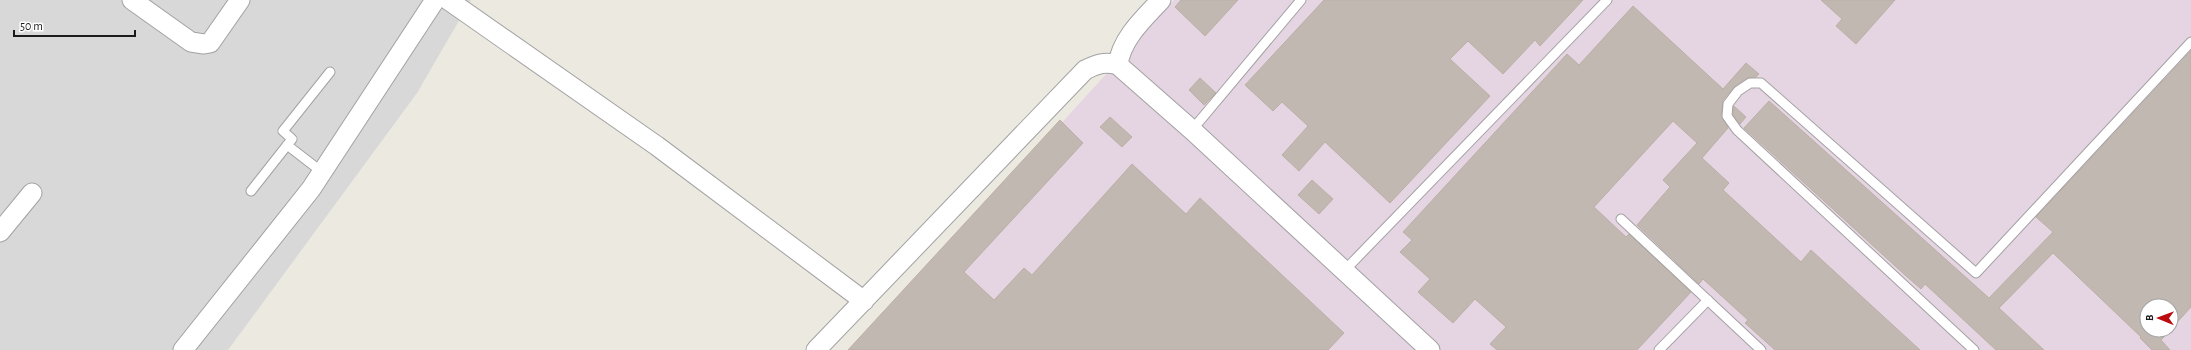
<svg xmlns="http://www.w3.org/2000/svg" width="2191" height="350" font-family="'Alegreya Sans',sans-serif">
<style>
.residential{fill:#d9d8d8}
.industrial{fill:#e5d4e2;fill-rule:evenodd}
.building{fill:#c1b8b1;stroke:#bdafa5}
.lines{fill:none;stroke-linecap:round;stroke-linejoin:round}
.service-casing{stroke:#a2a2a2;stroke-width:11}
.minor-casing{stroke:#a2a2a2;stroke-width:21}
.service{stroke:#fff;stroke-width:9}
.minor{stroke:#fff;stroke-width:19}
</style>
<rect width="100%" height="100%" fill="#ece9e1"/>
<path class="residential" d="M0,0H471L417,93L228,350H0Z"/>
<path class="industrial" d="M1174,0H2191V350H854ZM2147,306H2171V330H2147Z"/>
<path class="building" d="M1181,0H1238L1205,36L1175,7Z
M1324,0H1583L1540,46L1535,40L1503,74L1468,41L1450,59L1490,96L1390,203L1325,142L1299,171L1282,155L1308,126L1282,102L1273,111L1245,85Z
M1821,0H1895L1856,44L1836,26L1842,19Z
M1633,6L1723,89L1746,63L1759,74L1756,77L1747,78L1735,86L1723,100L1721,116L1728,128L1702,158L1729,183L1723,190L1801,262L1811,250L1920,350H1775L1745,323L1748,320L1703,279L1699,284L1637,225L1670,187L1663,180L1697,143L1673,121L1594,207L1626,237L1629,234L1691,292L1637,350H1497L1490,344L1506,327L1475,299L1453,323L1418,292L1430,279L1400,252L1412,240L1403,232L1567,54L1579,65Z
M2191,51V307L2171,329V306H2147V330H2170L2161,340L2170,350H2152L2140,338L2141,337L2053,253L1999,308L2044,350H1996L1925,284L1921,289L1905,275L1744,128L1769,101L1989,298L2053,232L2036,217Z
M1200,78L1216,93L1204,105L1189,90Z
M1734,106L1746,117L1740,124L1733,114Z
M1110,117L1132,137L1122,147L1100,127Z
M1060,120L1083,143L964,272L994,300L1024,268L1032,275L1132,164L1186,214L1200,198L1344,333L1328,350H848Z
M1312,180L1333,199L1319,214L1298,195Z"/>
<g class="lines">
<defs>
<path id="service" d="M1192,130L1301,0
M287,145L322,172
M251,191L292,139L283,131L330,72
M1621,219L1761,350
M1345,270L1607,0
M1659,350L1708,300
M1974,350L1737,130L1727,116L1728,104L1738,91L1750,83H1761L1976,273L2191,42"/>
<path id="minor" d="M132,0L191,42L204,44L210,43L240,0
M448,0L657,146L864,301
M1118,65C1121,39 1144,18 1161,0
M0,232L32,193
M183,350L311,189L435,0
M816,350L1085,70C1097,64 1105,61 1118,65L1192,130L1430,350"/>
</defs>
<use href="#service" class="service-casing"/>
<use href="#minor" class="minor-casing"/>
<use href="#service" class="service"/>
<use href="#minor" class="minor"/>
</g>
<g transform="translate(2159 318) rotate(271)"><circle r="19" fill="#ffffff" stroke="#a4a4a4"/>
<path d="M0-3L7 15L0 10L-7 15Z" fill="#bb0b0e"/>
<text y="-6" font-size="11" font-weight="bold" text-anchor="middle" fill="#1b1b1b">B</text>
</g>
<path d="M14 30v6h121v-6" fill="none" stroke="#1b1b1b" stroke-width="2"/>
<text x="20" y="30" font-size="12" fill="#1b1b1b" stroke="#ffffff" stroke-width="3" paint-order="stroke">50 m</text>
</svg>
